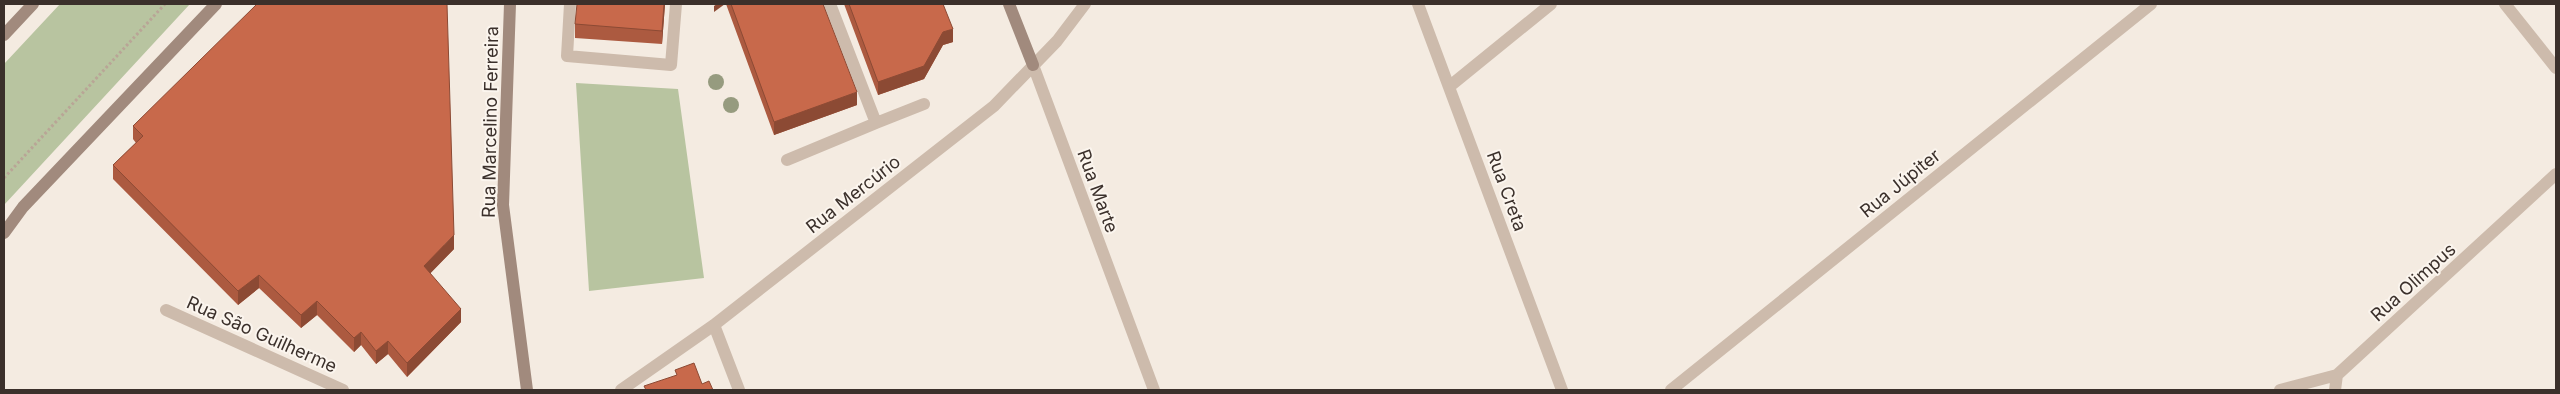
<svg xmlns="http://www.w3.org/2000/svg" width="2560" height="394" font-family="Inter,sans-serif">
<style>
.green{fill:#b8c4a0}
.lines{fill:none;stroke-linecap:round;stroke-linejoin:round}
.path{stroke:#b9a596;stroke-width:3;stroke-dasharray:2.5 2.5;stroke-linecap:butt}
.lane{stroke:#cdbbac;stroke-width:12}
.street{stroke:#cdbbac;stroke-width:12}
.secondary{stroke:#a18a7d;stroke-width:12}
.tree{fill:#969b7f}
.wall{fill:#ac5a40}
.shaded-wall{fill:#8c4a34}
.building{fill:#c8694b;stroke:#8c4a34}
.labels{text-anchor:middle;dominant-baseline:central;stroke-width:4;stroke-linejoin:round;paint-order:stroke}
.street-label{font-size:18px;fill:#3b302b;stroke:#fbf5ee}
</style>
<rect width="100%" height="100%" fill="#f4ebe1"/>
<path class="green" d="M60,4H190L4,205V64Z
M576,83L678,89L704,278L589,291Z"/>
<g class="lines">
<path class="path" d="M4,178L165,4"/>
<path class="lane" d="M570,4L567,56L671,65L676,4
M876,123L924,104
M787,160L876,123L830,4
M166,310L343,390"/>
<path class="street" d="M1418,4L1562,390
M2505,4L2556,68
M1033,65L1154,390
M1450,86L1551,4
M714,325L739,390
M621,390L714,325L994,106L1057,41L1085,4
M1671,390L2151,4
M2280,390L2337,375L2556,174
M2335,390L2337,375"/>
<path class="secondary" d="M510,4L503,205L527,390
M1009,4L1033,65
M4,35L33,4
M4,233L23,207L216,4"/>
</g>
<g class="tree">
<circle cx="716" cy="82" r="8"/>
<circle cx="731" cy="105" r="8"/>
</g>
<path class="wall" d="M665,4L662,44L575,38V24Z
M726,4H823L857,105L774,135Z
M844,4H943L953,42L943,45L924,79L878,95Z
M133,126L454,249L430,273L461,322L407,377L388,354L376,364L361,345L354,352L317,315L301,328L259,288L238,305L113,179V165L136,143L133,139Z"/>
<path class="shaded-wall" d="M664,4H665L662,44V31Z
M717,4H725L714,12V6Z
M953,29V42L943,45L924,79L878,95V82L943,32Z
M857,92V105L774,135V122Z
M454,235V249L424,280V266Z
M259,275V288L238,305V291Z
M317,301V315L301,328V315Z
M461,309V322L407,377V363Z
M361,332V345L354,352V338Z
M388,341V354L376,364V351Z"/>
<path class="building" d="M257,4H447L454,235L424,266L461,309L407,363L388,341L376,351L361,332L354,338L317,301L301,315L259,275L238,291L113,165L143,136L133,126Z
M577,4H664L662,31L575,24Z
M731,4H823L857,92L774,122Z
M849,4H943L953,29L943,32L924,66L878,82Z
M694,363L702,384L709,381L713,390H646L644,386L677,375L675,370Z"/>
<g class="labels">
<g class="street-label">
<text transform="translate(490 122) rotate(-89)">Rua Marcelino Ferreira</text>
<text transform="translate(1900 183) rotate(-39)">Rua Júpiter</text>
<text transform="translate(1098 191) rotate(70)">Rua Marte</text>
<text transform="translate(1507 191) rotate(70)">Rua Creta</text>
<text transform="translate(853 194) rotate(-38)">Rua Mercúrio</text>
<text transform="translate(2413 282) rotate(-42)">Rua Olimpus</text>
<text transform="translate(262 334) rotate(24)">Rua São Guilherme</text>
</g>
</g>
<rect width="2560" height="394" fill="none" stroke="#3b302b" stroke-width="10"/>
</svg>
